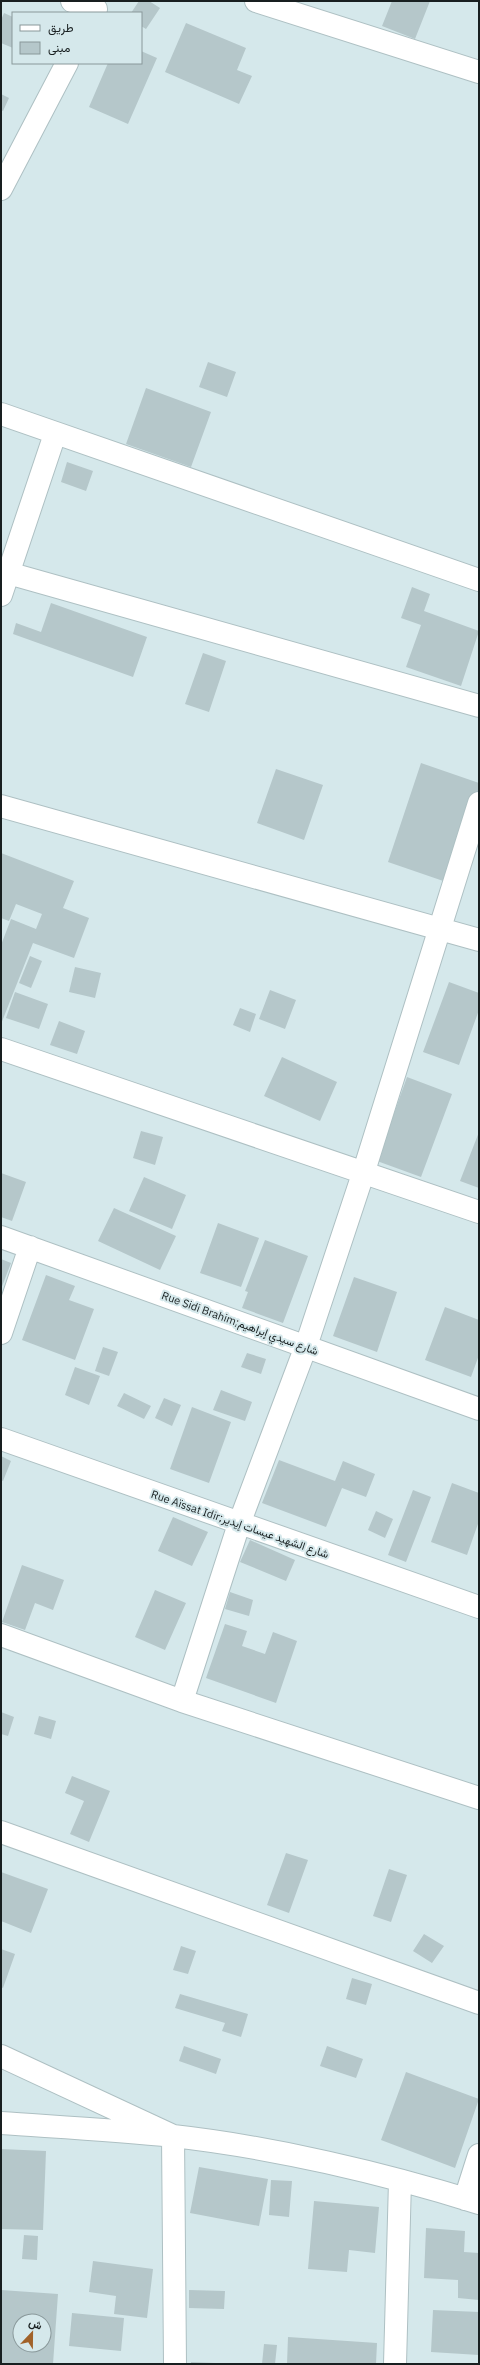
<svg xmlns="http://www.w3.org/2000/svg" width="480" height="2365" font-family="'IBM Plex Sans',Vazirmatn,sans-serif">
<style>
.building{fill:#b5c7ca;fill-rule:evenodd}
.lines{fill:none;stroke-linecap:round;stroke-linejoin:round}
.street-casing{stroke:#aec0c3;stroke-width:24}
.street{stroke:#fff;stroke-width:22}
.labels{text-anchor:middle;dominant-baseline:central;stroke-width:4;stroke-linejoin:round;paint-order:stroke}
.street-label{font-size:11px;fill:#181f20;stroke:#d5e8eb}
</style>
<rect width="100%" height="100%" fill="#d5e8eb"/>
<path class="building" d="M139,1H149L160,8L146,29L141,26V13H131Z
M392,1H430L415,39L382,26Z
M4,13L13,17V48L1,43V20Z
M186,23L246,48L237,70L252,76L239,104L165,72Z
M141,51L157,58L128,124L89,107L108,63H141Z
M1,94L9,98L3,111L1,110Z
M208,362L236,372L227,397L199,387Z
M146,388L211,412L191,467L126,444Z
M67,462L93,471L86,491L61,482Z
M412,587L430,594L424,611L479,631L461,686L406,667L421,625L401,618Z
M51,603L147,637L133,677L13,634L16,623L41,632Z
M203,653L226,661L209,712L185,704Z
M421,763L479,783V804L452,884L388,862Z
M276,769L323,785L304,840L257,823Z
M1,853L74,881L63,908L89,918L74,958L33,943L1,1024V945L11,919L36,929L42,914L16,904L9,921L1,918Z
M30,956L42,961L31,988L19,983Z
M75,967L101,973L95,998L69,992Z
M449,982L479,993V1010L459,1065L423,1052Z
M270,990L296,1000L285,1029L259,1019Z
M15,992L48,1004L39,1029L6,1018Z
M240,1008L256,1014L250,1032L233,1025Z
M59,1021L85,1031L77,1054L50,1045Z
M282,1057L337,1082L320,1121L264,1096Z
M407,1077L452,1094L421,1177L377,1161Z
M141,1131L163,1137L155,1165L133,1158Z
M479,1132V1188L460,1181Z
M1,1173L26,1182L12,1221L1,1217Z
M144,1177L186,1195L172,1229L129,1211Z
M114,1208L176,1236L160,1270L98,1241Z
M218,1223L259,1238L241,1287L200,1273Z
M265,1240L308,1256L283,1323L242,1308L248,1292L245,1291Z
M1,1259L11,1263L1,1289Z
M46,1275L75,1286L69,1300L94,1309L75,1360L22,1340Z
M354,1277L397,1292L377,1352L333,1336Z
M445,1307L479,1320V1355L471,1377L425,1360Z
M103,1347L118,1352L109,1376L95,1371Z
M247,1353L266,1359L261,1374L241,1367Z
M75,1367L100,1376L89,1405L65,1395Z
M221,1390L252,1402L245,1421L213,1410Z
M124,1393L151,1406L144,1419L117,1406Z
M164,1398L181,1405L172,1426L155,1418Z
M192,1407L231,1422L209,1483L170,1469Z
M1,1456L11,1461L3,1481L1,1480Z
M279,1460L335,1481L343,1461L375,1474L366,1497L342,1488L326,1527L262,1503Z
M452,1483L479,1493V1521L467,1555L431,1542Z
M413,1490L431,1497L406,1562L388,1555Z
M376,1511L393,1519L385,1538L368,1530Z
M173,1517L208,1532L192,1566L158,1551Z
M250,1540L295,1560L286,1581L240,1562Z
M22,1565L64,1580L53,1610L35,1603L25,1630L2,1622Z
M155,1590L186,1603L165,1650L135,1637Z
M230,1592L253,1600L249,1616L225,1609Z
M225,1624L247,1631L242,1646L265,1654L273,1632L297,1641L276,1703L206,1678Z
M1,1712L14,1717L8,1736L1,1734Z
M39,1716L56,1721L51,1739L34,1734Z
M72,1776L110,1791L89,1842L70,1834L84,1801L65,1793Z
M286,1853L308,1860L289,1913L267,1905Z
M389,1869L407,1875L391,1922L373,1916Z
M1,1872L48,1889L31,1933L1,1921Z
M424,1934L444,1946L432,1963L413,1951Z
M181,1946L196,1951L188,1974L173,1970Z
M1,1949L15,1954L3,1988L1,1987Z
M352,1978L372,1984L366,2005L346,1999Z
M180,1994L248,2014L241,2037L222,2031L225,2023L175,2008Z
M184,2046L221,2059L216,2074L179,2061Z
M327,2046L363,2059L356,2078L320,2066Z
M406,2072L479,2099L455,2168L381,2140Z
M1,2149L46,2151L43,2230L1,2229Z
M199,2167L268,2179L259,2226L190,2213Z
M271,2180L292,2181L289,2217L269,2215Z
M314,2201L379,2207L375,2253L349,2250L347,2272L308,2269Z
M426,2228L465,2231L464,2252L479,2253V2300L458,2298V2280L424,2278Z
M24,2235L38,2236L37,2260L22,2259Z
M93,2261L153,2269L147,2318L114,2314L116,2296L89,2292Z
M1,2290L58,2294L53,2364H1ZM20,2321H44V2345H20Z
M189,2290L225,2291L224,2309L189,2308Z
M433,2310L479,2312V2355L431,2352Z
M72,2313L124,2318L121,2351L69,2346Z
M288,2337L377,2343L376,2364H287Z
M264,2344L277,2345L275,2364H262Z
M191,2362L215,2363V2364H191Z"/>
<g class="lines">
<defs>
<path id="street" d="M72,1L96,9
M256,1L479,72
M1,189L67,63
M1,414L479,580
M8,573L479,706
M1,595L55,434
M1,806L479,940
M1,1049L479,1212
M1,1237L479,1409
M1,1333L30,1247
M1,1439L479,1607
M1,1635L182,1701L479,1798
M182,1701L239,1524L306,1346L364,1171L479,803
M1,1832L479,2003
M1,2056L173,2136L175,2364
M1,2123C58,2127 116,2130 173,2136C272,2147 383,2173 479,2203
M465,2199L479,2155
M395,2364L400,2181"/>
</defs>
<use href="#street" class="street-casing"/>
<use href="#street" class="street"/>
</g>
<g class="labels">
<g class="street-label">
<text transform="translate(240 1323) rotate(20)">Rue Sidi Brahim;شارع سيدي إبراهيم</text>
<text transform="translate(240 1524) rotate(19)">Rue Aïssat Idir;شارع الشهيد عيسات إيدير</text>
</g>
</g>
<rect width="480" height="2365" fill="none" stroke="#181f20" stroke-width="4"/>
<rect x="12" y="12" width="130" height="52" fill="#d5e8eb" stroke="#89989a"/>
<rect x="20" y="25" width="20" height="6" fill="#ffffff" stroke="#89989a"/>
<text x="48" y="32" font-size="12" fill="#181f20">طريق</text>
<rect x="20" y="42" width="20" height="12" fill="#b5c7ca" stroke="#89989a"/>
<text x="48" y="52" font-size="12" fill="#181f20">مبنى</text>
<g transform="translate(32 2333) rotate(22)"><circle r="19" fill="#d5e8eb" stroke="#89989a"/>
<path d="M0-3L7 15L0 10L-7 15Z" fill="#a16229"/>
<text y="-6" font-size="11" font-weight="bold" text-anchor="middle" fill="#181f20">ش</text>
</g>
</svg>
